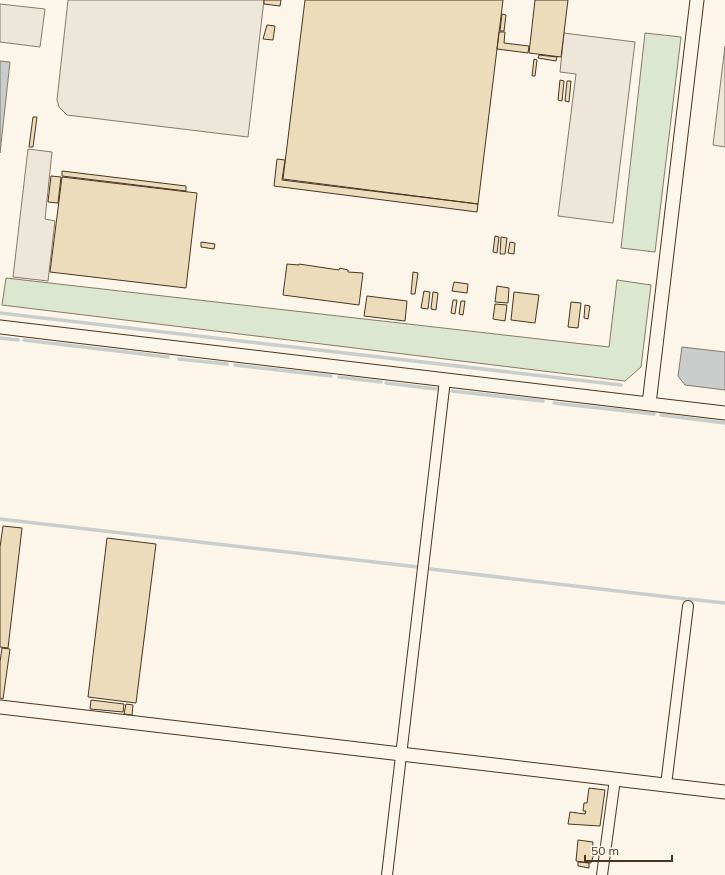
<svg xmlns="http://www.w3.org/2000/svg" width="725" height="875" font-family="Mulish,sans-serif">
<style>
.green{fill:#dce7d0;stroke:#887966}
.parking{fill:#ede7d9;stroke:#887966}
.water{fill:#c9cecd;stroke:#887966}
.lines{fill:none;stroke-linecap:round;stroke-linejoin:round}
.stream{stroke:#c9cecd;stroke-width:3.5}
.building{fill:#ecdcbc;stroke:#4a3520}
.minor-casing{stroke:#4a3520;stroke-width:12}
.tertiary-casing{stroke:#4a3520;stroke-width:15}
.minor{stroke:#fbf6e9;stroke-width:10}
.tertiary{stroke:#fbf6e9;stroke-width:13}
</style>
<rect width="100%" height="100%" fill="#fbf6e9"/>
<path class="green" d="M645,33L681,37L655,252L621,248Z
M6,278L609,347L617,280L651,285L641,367L625,381L2,305Z"/>
<path class="parking" d="M68,0H264L248,137L67,115L59,107L57,100Z
M0,4L45,9L40,47L0,42Z
M564,33L635,42L613,223L558,216L576,74L560,72Z
M725,46V147L713,145Z
M28,149L52,152L45,219L55,221L48,281L13,277Z"/>
<path class="water" d="M0,61L10,62L0,153Z
M682,347L725,352V390L685,385L678,376Z"/>
<g class="lines">
<path class="stream" d="M0,313L621,385
M0,338L18,340
M24,340L168,357
M179,359L227,364
M235,365L331,376
M339,377L381,382
M386,383L437,389
M452,391L543,401
M554,403L654,414
M661,415L725,423
M0,519L418,567
M430,569L686,599
M689,599L725,603"/>
</g>
<path class="building" d="M264,0H281L280,6L264,4Z
M305,0H503L478,204L283,179Z
M535,0H568L561,57L529,53Z
M502,14L506,15L504,31H500Z
M267,25L275,26L273,40L263,39Z
M499,32H505L504,43L529,46L528,53L497,49Z
M539,55L557,57L556,61L538,58Z
M534,59L537,60L535,76H532Z
M560,80L564,81L562,101L558,100Z
M567,81H571L569,102L565,101Z
M33,117H37L33,147H29Z
M277,159L285,160L282,180L478,204L477,212L274,186Z
M62,171L186,186V191L62,176Z
M51,176L61,177L58,203L48,202Z
M62,177L197,193L186,288L50,272Z
M495,236L499,237L497,253L493,252Z
M501,237L507,238L505,254H500Z
M201,242L215,244L214,249L201,247Z
M510,242L515,243L514,254L508,253Z
M287,264L299,265V264L339,270L340,268L348,270V272L363,273L359,305L283,295Z
M413,272L418,273L415,294H411Z
M454,282L468,284L467,293L452,291Z
M497,286L509,288L508,303L495,302Z
M424,291L430,292L428,309L421,308Z
M433,292L438,293L436,310L431,309Z
M514,292L539,295L535,323L511,320Z
M367,296L407,301L405,321L364,316Z
M453,300H457L455,314L451,313Z
M461,301H465L463,315L459,314Z
M571,302L581,303L578,328L568,327Z
M495,304L507,305L505,321L493,319Z
M585,305L590,306L588,319L584,318Z
M3,526L22,528L8,648L0,647V547Z
M107,538L156,544L136,703L88,697Z
M2,648L10,649L3,699L0,698V662Z
M91,700L124,704L123,712L90,709Z
M126,704L133,705L132,715L124,714Z
M589,788L605,790L600,826L568,824L570,812L585,814L586,811H583L584,803H587Z
M578,840L593,842L592,853L594,854L591,863L576,861Z
M578,862L589,863V868L578,866Z"/>
<g class="lines">
<defs>
<path id="minor" d="M666,785L688,606
M387,875L445,380
M602,875L615,779"/>
<path id="tertiary" d="M0,327L725,413
M649,404L697,0
M0,707L725,792"/>
</defs>
<use href="#minor" class="minor-casing"/>
<use href="#tertiary" class="tertiary-casing"/>
<use href="#minor" class="minor"/>
<use href="#tertiary" class="tertiary"/>
</g>
<path d="M585 855v6h87v-6" fill="none" stroke="#4a3520" stroke-width="2"/>
<text x="591" y="855" font-size="12" fill="#4a3520" stroke="#fbf6e9" stroke-width="3" paint-order="stroke">50 m</text>
</svg>
